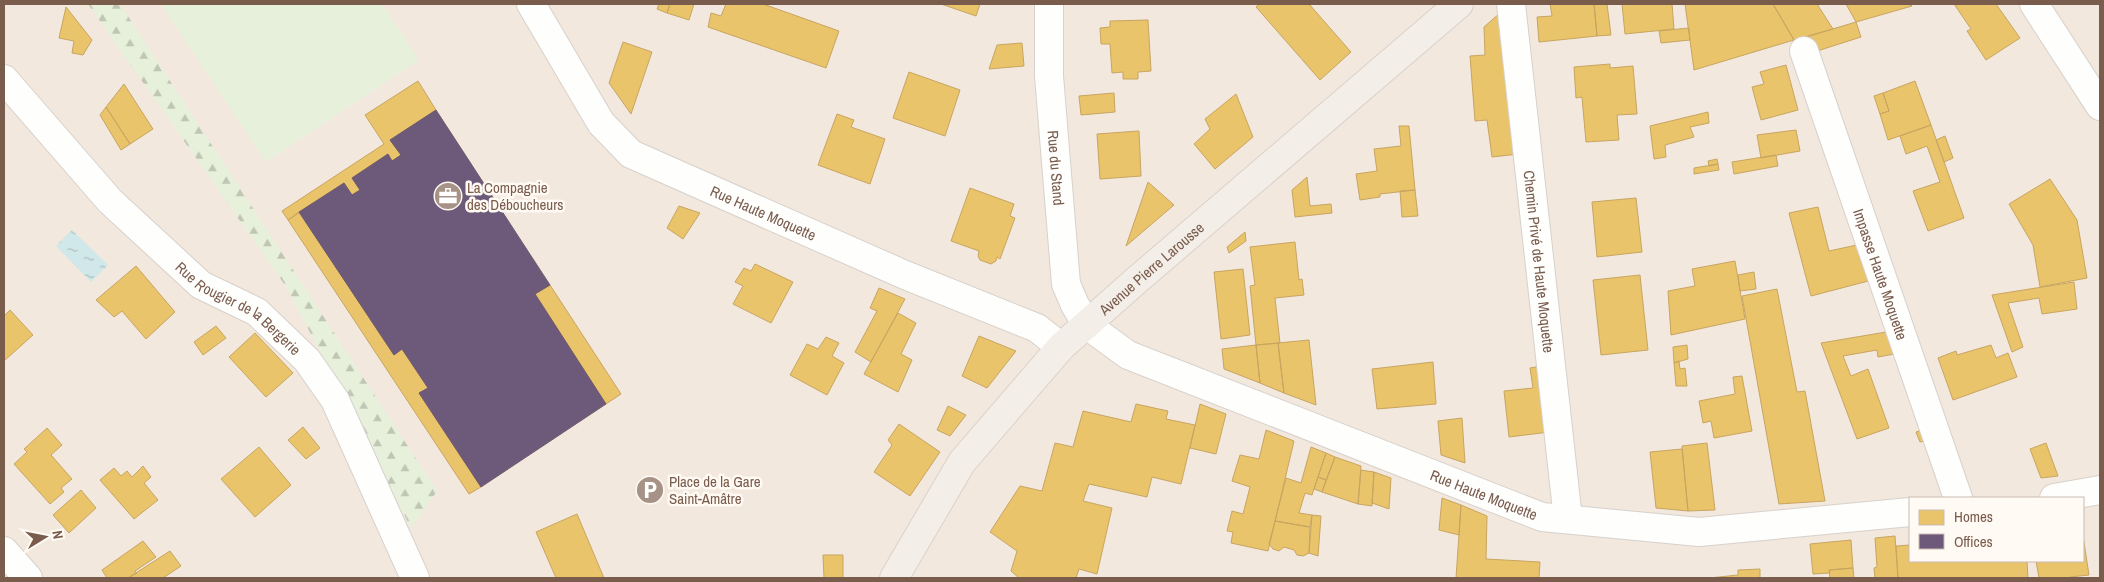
<svg xmlns="http://www.w3.org/2000/svg" width="2104" height="582" font-family="'Archivo Narrow',sans-serif">
<style>
.residential{fill:#f2e8de;fill-rule:evenodd}
.forest{fill:url(#forest-firs)}
.pitch{fill:#e7f0db}
.water{fill:url(#water-ripples)}
.homes{fill:#e9c46a;stroke:#c8a561}
.offices{fill:#6d597a;stroke:#715a6c}
.lines{fill:none;stroke-linecap:round;stroke-linejoin:round}
.minor-casing{stroke:#d7d1cb;stroke-width:30}
.tertiary-casing{stroke:#d7d1cb;stroke-width:30}
.primary-casing{stroke:#dad1cc;stroke-width:30}
.minor{stroke:#fefefd;stroke-width:28}
.tertiary{stroke:#fefefd;stroke-width:28}
.primary{stroke:#f3eee8;stroke-width:28}
.labels{text-anchor:middle;dominant-baseline:central;stroke-width:5;stroke-linejoin:round;paint-order:stroke}
.street-label{font-size:15px;fill:#7a5c4d;stroke:#fffaf3}
.poi-label{font-size:15px;fill:#7a5c4d;stroke:#fffaf3;text-anchor:start}
</style>
<defs>
<pattern id="forest-firs" width="22" height="20" patternUnits="userSpaceOnUse" patternTransform="scale(1.25)"><rect width="22" height="20" fill="#e7f0db"/><path d="M5 1l3.5 6h-7zM16 11l3.5 6h-7z" fill="#c0c6b4"/></pattern>
<pattern id="water-ripples" width="26" height="14" patternUnits="userSpaceOnUse" patternTransform="scale(1.25)"><rect width="26" height="14" fill="#d0e8ea"/><path d="M2 4q2-2 4 0t4 0M15 11q2-2 4 0t4 0" fill="none" stroke="#aebfc0"/></pattern>
</defs>
<rect width="100%" height="100%" fill="#f9f5f0"/>
<path class="residential" d="M4,4H2100V578H4ZM1910,498H2083V561H1910Z"/>
<path class="forest" d="M88,4H120L437,491L411,528L287,288Z"/>
<path class="pitch" d="M161,4H382L419,60L266,162Z"/>
<path class="water" d="M72,230L108,265L91,282L56,246Z"/>
<path class="homes" d="M659,4H670L667,13L657,9Z
M670,4H694L689,20L667,13Z
M726,4H763L839,31L826,68L708,27L711,13L721,16Z
M941,4H980L976,16Z
M1259,4H1309L1351,52L1320,80L1256,7Z
M1550,4H1594L1597,36L1539,42L1537,17L1552,16Z
M1594,4H1607L1611,35L1597,36Z
M1622,4H1672L1674,29L1625,34Z
M1685,4H1773L1794,40L1694,70Z
M1773,4H1817L1833,29L1794,40Z
M1846,4H1908L1912,6L1856,22Z
M1954,4H1996L2020,38L1986,60L1967,31L1971,29Z
M66,7L92,40L83,55L72,53L74,41L59,38Z
M1500,13L1519,154L1492,157L1487,120L1475,121L1470,56L1485,55L1484,27Z
M1148,20L1151,71L1138,72V79H1123V72L1112,73L1110,44H1101L1100,28L1110,27V21Z
M1856,22L1861,37L1811,53L1806,37Z
M1689,28L1690,40L1661,43L1659,31Z
M623,42L652,52L631,114L609,83Z
M1022,43L1024,66L989,69L997,45Z
M1610,64V68L1633,66L1637,114L1617,115L1619,140L1586,142L1582,97L1576,98L1574,67Z
M1786,65L1798,110L1761,120L1752,87L1764,84L1760,72Z
M909,72L960,90L945,136L893,118Z
M418,81L436,110L390,140L401,155L392,161L388,154L352,178L360,190L352,195L344,183L288,220L282,211L384,144L365,115Z
M1915,81L1931,125L1888,140L1880,114L1889,111L1883,93Z
M124,84L153,129L130,144L106,107Z
M1114,93L1115,112L1081,115L1079,96Z
M1883,93L1889,111L1880,114L1874,96Z
M1236,94L1253,137L1215,169L1194,144L1210,129L1205,119Z
M106,107L130,144L121,150L100,115Z
M1708,112L1709,123L1690,127L1694,137L1665,145L1666,157L1654,159L1650,126Z
M837,114L854,120L851,127L885,139L870,184L818,165Z
M1931,125L1964,218L1928,231L1913,191L1940,182L1927,146L1906,154L1900,136Z
M1399,126H1409L1415,190L1380,194V197L1360,200L1356,174L1377,171L1374,149L1401,146Z
M1796,130L1800,151L1761,158L1757,135Z
M1139,131L1141,176L1100,179L1097,134Z
M1945,136L1953,158L1944,162L1936,140Z
M1776,155L1778,166L1734,174L1732,162Z
M1717,159L1718,164L1709,166L1708,161Z
M1718,164L1719,170L1694,174V168Z
M1307,177L1310,206L1331,204L1332,213L1295,217L1292,190Z
M2050,179L2077,220L2087,278L2040,287L2033,245L2009,204Z
M1148,182L1174,205L1126,246Z
M970,188L1014,204L1010,216L1015,218L1000,259L997,257L996,261L991,264L980,260L978,256L979,251L951,241Z
M1415,190L1418,216L1402,217L1400,191Z
M1636,198L1642,252L1597,257L1592,202Z
M679,206L700,213L683,239L667,228Z
M1818,207L1829,251L1866,243L1876,279L1811,296L1789,213Z
M299,212L394,355L402,349L428,388L419,393L481,487L469,494L288,220Z
M1245,232L1246,241L1229,253L1227,247Z
M1295,242L1299,280L1302,279L1304,295L1275,298L1280,343L1256,345L1250,286L1255,285L1250,247Z
M1735,261L1745,319L1671,335L1668,291L1695,286L1692,269Z
M755,264L793,282L771,323L733,304L743,286L735,282L744,268L751,271Z
M136,266L175,312L146,339L122,311L114,317L96,300Z
M1243,269L1250,335L1221,339L1214,272Z
M1754,272L1756,289L1740,291L1738,275Z
M1640,275L1648,350L1601,355L1593,280Z
M2074,282L2077,309L2042,314L2039,298L2008,303L2023,347L2012,352L1992,295Z
M550,285L621,394L606,404L535,294Z
M879,288L905,299L871,362L855,352L877,311L870,308Z
M1777,289L1797,392L1805,391L1825,501L1779,504L1742,296Z
M10,310L33,335L4,361V316Z
M898,313L916,323L901,354L912,360L898,392L864,374Z
M216,326L226,338L203,355L194,342Z
M1898,330L1905,352L1878,357L1877,350L1843,356L1851,376L1868,369L1889,428L1857,439L1821,343Z
M255,333L293,373L266,397L229,357Z
M979,336L1016,351L987,388L962,376Z
M826,337L839,343L832,356L844,363L827,395L790,375L807,344L818,349Z
M1309,340L1316,405L1284,393L1278,343Z
M1278,343L1284,393L1260,383L1256,345Z
M1256,345L1260,383L1224,369L1222,349Z
M1687,345L1688,359L1674,363L1673,347Z
M1991,345L1996,358L2008,353L2017,377L1953,400L1938,358L1956,351L1957,355Z
M1679,361L1680,369L1685,368L1687,386H1676L1674,363Z
M1433,362L1436,404L1377,409L1372,369Z
M1542,366L1549,432L1509,437L1504,391L1533,388L1530,368Z
M1742,376L1752,431L1714,438L1711,421L1703,423L1699,401L1735,394L1733,377Z
M1136,404L1168,411L1166,419L1195,425L1181,484L1152,477L1147,497L1089,484L1083,501L1112,508L1097,574L1079,569L1076,578H1019L1011,571L1017,551L990,532L1020,486L1042,491L1055,443L1073,447L1083,411L1131,422Z
M1200,404L1226,414L1216,454L1190,448Z
M948,406L966,415L950,436L937,430Z
M1462,418L1465,463L1441,455L1438,421Z
M899,424L940,452L910,496L874,472L892,445L888,440Z
M303,427L320,448L306,459L288,440Z
M47,428L62,445L51,455L72,479L61,488L64,492L50,504L14,464L27,452L24,449Z
M1266,430L1294,441L1268,551L1231,543L1233,532L1227,531L1232,511L1243,514L1250,487L1232,481L1240,455L1259,459Z
M1922,430L1925,441L1920,442L1916,432Z
M1707,443L1715,510L1688,511L1682,446Z
M2046,443L2058,476L2041,478L2030,449Z
M259,447L291,485L255,517L221,479Z
M1311,447L1326,453L1312,495L1305,493L1299,513L1312,515L1310,527L1275,521L1286,478L1301,483Z
M1682,449L1688,511L1656,508L1650,452Z
M1326,453L1335,457L1326,480L1318,477Z
M1335,457L1361,466L1358,504L1322,492Z
M143,466L151,477L144,483L158,500L134,519L100,480L114,468L121,476L127,471L132,477Z
M1361,470L1374,472L1372,506L1358,504Z
M1374,472L1391,478L1389,509L1372,503Z
M1318,477L1326,480L1322,492L1314,489Z
M81,490L96,508L69,533L53,515Z
M1442,498L1461,505L1459,535L1439,530Z
M1461,505L1487,516L1486,559L1540,562L1539,578H1456Z
M577,514L604,578H556L536,532Z
M1312,515L1321,516L1318,556L1309,553Z
M1275,521L1310,527L1309,553L1303,556L1297,555L1294,550L1284,547L1279,551L1273,549L1269,544Z
M1895,536L1898,578H1875L1874,568L1877,567L1875,538Z
M2083,536L2089,575L2070,577V578H2039L2036,561H2083Z
M1851,540L1853,568L1829,570L1830,573L1813,574L1810,544Z
M143,541L156,557L135,571L137,573L128,578H107L102,570Z
M1910,545V561H2027L2028,578H1898L1896,546Z
M170,551L181,566L163,578H128Z
M823,555H843V578H824Z
M1853,568L1854,578H1830L1829,570Z
M1760,569V578H1709L1738,575V570Z"/>
<path class="offices" d="M436,110L550,285L535,294L606,404L481,487L419,393L428,388L402,349L394,355L299,212L344,183L352,195L360,190L352,178L388,154L392,161L401,155L390,140Z"/>
<g class="lines">
<defs>
<g id="minor">
<path id="s1" d="M531,4L601,123L631,154L905,275L1037,328L1061,347"/>
<path id="s2" d="M1049,4V76L1066,284L1075,305L1087,325L1128,355L1542,517L1699,532L1910,512"/>
<path id="s3" d="M1511,4L1568,519"/>
<path id="s4" d="M1804,51L1958,498"/>
<path id="s5" d="M4,79L110,201L201,285L257,312L307,360L335,400L415,578"/>
<path d="M2054,498L2100,490"/>
<path d="M4,551L28,578"/>
</g>
<path id="tertiary" d="M2034,4L2100,106"/>
<g id="primary">
<path id="s6" d="M894,578L962,462L1061,347L1138,279L1459,4"/>
</g>
</defs>
<use href="#minor" class="minor-casing"/>
<use href="#tertiary" class="tertiary-casing"/>
<use href="#primary" class="primary-casing"/>
<use href="#minor" class="minor"/>
<use href="#tertiary" class="tertiary"/>
<use href="#primary" class="primary"/>
</g>
<defs>
<symbol id="office-disc" viewBox="-11 -11 22 22"><circle r="9.5" fill="#a69286" stroke="#fffaf3"/><path d="M-6-3h4V-5.5h4V-3h4V5H-6ZM-1-4.5V-3h2v-1.5ZM-6 0V1H6V0Z" fill="#fff"/></symbol>
<symbol id="parking-disc" viewBox="-11 -11 22 22"><circle r="9.5" fill="#a69286" stroke="#fffaf3"/><path d="M-3.5-5.5H1a3.5 3.5 0 0 1 0 7H-1V5.5H-3.5ZM-1-3.4V-.6H.8a1.4 1.4 0 0 0 0-2.8Z" fill="#fff"/></symbol>
</defs>
<g fill-rule="evenodd">
<use href="#office-disc" x="432" y="180" width="32" height="32"/>
<use href="#parking-disc" x="634" y="474" width="32" height="32"/>
</g>
<g class="labels">
<g class="street-label">
<text stroke="none"><textPath href="#s2" startOffset="164">Rue du Stand</textPath></text>
<text stroke="none"><textPath href="#s1" startOffset="326">Rue Haute Moquette</textPath></text>
<text stroke="none"><textPath href="#s3" startOffset="259">Chemin Privé de Haute Moquette</textPath></text>
<text stroke="none"><textPath href="#s6" startOffset="406">Avenue Pierre Larousse</textPath></text>
<text stroke="none"><textPath href="#s4" startOffset="236">Impasse Haute Moquette</textPath></text>
<text stroke="none"><textPath href="#s5" startOffset="330">Rue Rougier de la Bergerie</textPath></text>
<text stroke="none"><textPath href="#s2" startOffset="760">Rue Haute Moquette</textPath></text>
</g>
<g class="poi-label">
<text x="467" y="187">La Compagnie<tspan x="467" dy="17">des Déboucheurs</tspan></text>
<text x="669" y="481">Place de la Gare<tspan x="669" dy="17">Saint-Amâtre</tspan></text>
</g>
</g>
<rect width="2104" height="582" fill="none" stroke="#7a5c4d" stroke-width="10"/>
<rect x="1909" y="497" width="175" height="65" fill="#fffaf3" stroke="#cabbb1"/>
<rect x="1919" y="510" width="25" height="15" fill="#e9c46a" stroke="#cabbb1"/>
<text x="1954" y="522" font-size="15" fill="#7a5c4d">Homes</text>
<rect x="1919" y="534" width="25" height="15" fill="#6d597a" stroke="#cabbb1"/>
<text x="1954" y="547" font-size="15" fill="#7a5c4d">Offices</text>
<g transform="translate(45 537) rotate(80)" stroke="#fffaf3" stroke-width="4" paint-order="stroke">
<path d="M0-4L9 19L0 12L-9 19Z" fill="#7a5c4d"/>
<text y="-8" font-size="14" font-weight="bold" text-anchor="middle" fill="#7a5c4d">N</text>
</g>
</svg>
